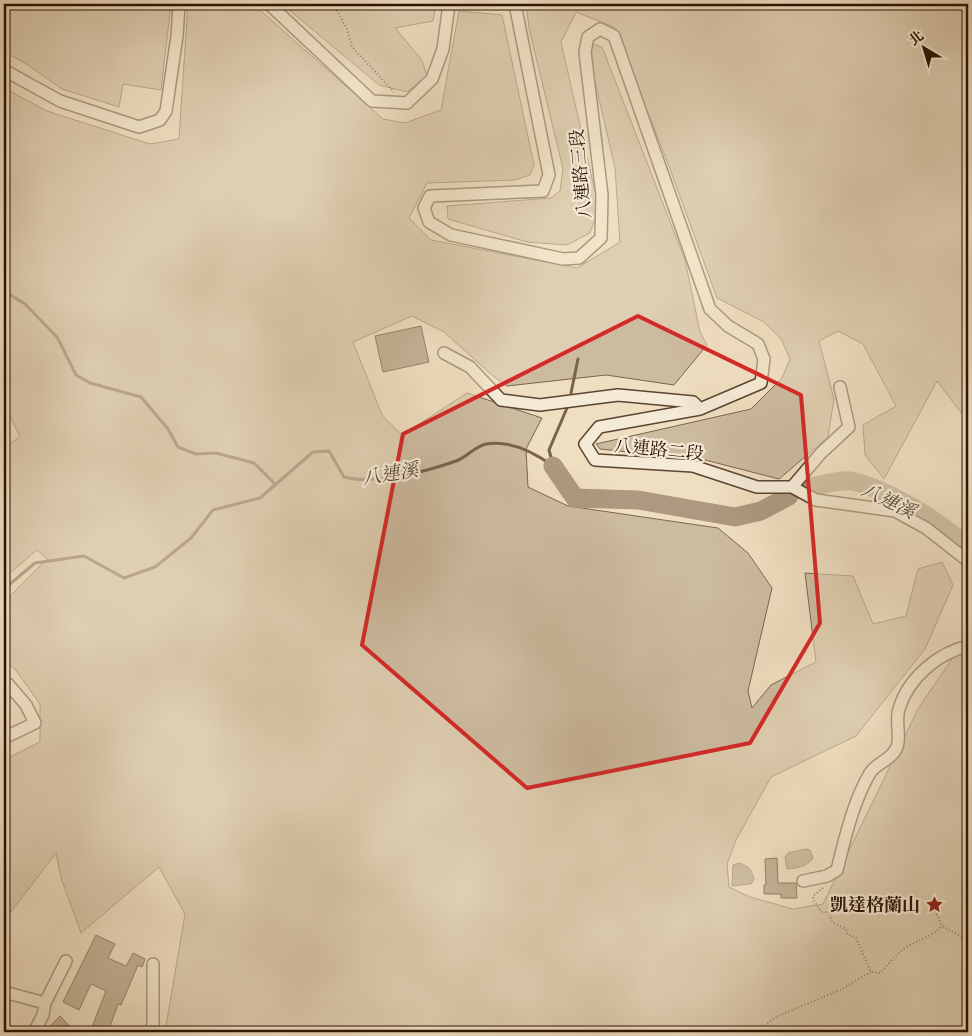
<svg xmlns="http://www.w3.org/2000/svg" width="972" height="1036" font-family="'Gentium Book Plus','Noto Serif TC',serif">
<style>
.green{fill:#cdbba0;stroke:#7b6651}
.water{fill:#ac997f;stroke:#78634d}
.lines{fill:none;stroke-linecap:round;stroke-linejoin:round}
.stream{stroke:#78634d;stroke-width:3}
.river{stroke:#ac997f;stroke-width:19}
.building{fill:#907c65;stroke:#291202}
.minor-casing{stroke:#5a4532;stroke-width:14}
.path{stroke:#291202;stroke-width:2;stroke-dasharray:1 2.5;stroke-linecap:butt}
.minor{stroke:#f5ead6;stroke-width:11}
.marked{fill:none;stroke:#d62828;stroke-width:4;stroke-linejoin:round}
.labels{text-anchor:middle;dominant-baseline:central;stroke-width:4.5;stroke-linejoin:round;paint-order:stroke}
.street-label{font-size:18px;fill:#291202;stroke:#f5ead6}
.poi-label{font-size:18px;font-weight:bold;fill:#291202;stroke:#f5ead6;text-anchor:end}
.water-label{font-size:19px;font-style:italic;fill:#5d4834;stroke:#f5ead6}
</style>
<rect width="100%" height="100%" fill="#efdec0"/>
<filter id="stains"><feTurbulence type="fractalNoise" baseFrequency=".004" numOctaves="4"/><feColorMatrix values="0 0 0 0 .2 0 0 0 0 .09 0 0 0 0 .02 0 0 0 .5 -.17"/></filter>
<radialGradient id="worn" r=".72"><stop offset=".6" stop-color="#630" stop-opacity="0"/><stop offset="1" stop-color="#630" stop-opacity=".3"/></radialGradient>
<path class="green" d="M4,4H171L161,90L123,84L119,107L62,89L25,63L4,52Z
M188,4H253L383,119L405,123L441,110L459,11L502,15L534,165L530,175L515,180L427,183L409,218L431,240L577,268L620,242L615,168L586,42L602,47L685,260L700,332L707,345L674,385L606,375L507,386L493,376L444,332L412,316L353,342L382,415L402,435L467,393L542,418L526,449L528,487L568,506L718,528L748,553L772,588L748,691L752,708L771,685L816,662L805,573L853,576L873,624L906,616L918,569L942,562L953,585L925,649L856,736L771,777L736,840L727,864L729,887L750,897L793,909L823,904L918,709L964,641L966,597L968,596V1032H165L185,914L159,867L81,933L61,878L56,853L4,921V760L40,742V704L15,669L4,661V602L47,559L37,550L4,578V447L20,437L10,416L4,411V88L47,111L150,144L179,139Z
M282,4H436L433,21L395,28L422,60L427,76L407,92L379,85Z
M526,4H968V422L937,381L884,479L865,455L863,425L896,406L863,344L838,331L819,341L834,399L828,437L779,479L705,460L600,449L596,444L751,409L782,378L790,359L781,339L764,322L717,298L669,166L614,27L576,12L561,42L599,209L590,233L567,245L527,242L448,219L447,206L551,198L560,191L563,169L529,28Z"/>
<path class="water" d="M805,849L810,850L813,858C807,867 797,868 787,869L785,857L788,853Z
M739,863C749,866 752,870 754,880L751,884L732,886L733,865Z"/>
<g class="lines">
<path class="stream" d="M4,291L25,304L57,337L76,375L90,383L141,397L168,429L178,447L196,454L216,453L254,463L275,484
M571,393L578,359
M553,465L549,450L567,408
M4,589L35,563L84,556L124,578L155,567L191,538L213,510L260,498L313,452L329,451L344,477C375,485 425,472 456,461C466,458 475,446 486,444C510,440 534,452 553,466"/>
<path class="river" d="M553,466L575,498L638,500L735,517L761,511L789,496
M801,489C813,487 839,479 851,481C884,487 944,524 968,548"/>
</g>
<path class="building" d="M421,326L429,362L383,372L375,336Z
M777,858L778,883H796L797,898H781V894H764V885H766L765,859Z
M96,935L115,944L108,958L126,966L133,953L145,959L142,967L138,965L121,1005L118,1004L108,1032H90L106,991L91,984L79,1010L63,1002Z
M60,1016L75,1032H56L50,1026Z"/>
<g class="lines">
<defs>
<path id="minor" d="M269,4L372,101L407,103L432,79L443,49L449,4
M515,4L549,175L543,191L430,196L424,208L429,222L451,235L563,259L579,258L601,238L602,195L585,52L588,37L600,29L614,36L710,309L728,326L758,344L764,359L761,383L700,409L599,427L585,444L595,460L693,466L757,487H792L816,500L895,511L926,528L968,561
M4,70L60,101L139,127L160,120L166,111L177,36L179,4
M444,353L470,367L501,400L540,405L618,395L693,402L700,409
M792,487L821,453L849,427L840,387
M4,686L8,684L26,705L35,723L4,738
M803,881L827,876L837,870C845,838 853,802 870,773C876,763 892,760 897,747C901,736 895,721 899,709C908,678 938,653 968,646
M4,992L45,1003
M34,1032L43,1015L45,1003L66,961
M150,1032L153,1025V964"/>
</defs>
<use href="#minor" class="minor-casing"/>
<path class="path" d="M333,4L347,29L352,47L394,92
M823,888L813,896V899L821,912H830L832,922L846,929L847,934L856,938L871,972L880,973C888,965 895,955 905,948C918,940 930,938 942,926
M931,901L942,926L968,940
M756,1032L778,1016L840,990L871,972"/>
<use href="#minor" class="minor"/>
</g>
<path d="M0 0H972V1036H0ZM638,316L801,395L820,623L750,743L527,788L362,645L403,434Z" fill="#efdec0" fill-opacity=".55" fill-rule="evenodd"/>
<path class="marked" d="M638,316L801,395L820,623L750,743L527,788L362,645L403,434Z"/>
<defs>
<symbol id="sight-bare" viewBox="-9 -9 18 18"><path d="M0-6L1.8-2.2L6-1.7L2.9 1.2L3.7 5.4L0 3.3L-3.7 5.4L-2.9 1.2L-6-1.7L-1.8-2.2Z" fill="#8f2418" stroke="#f5ead6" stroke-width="2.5" paint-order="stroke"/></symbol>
</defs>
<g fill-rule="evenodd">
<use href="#sight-bare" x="922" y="892" width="25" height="25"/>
</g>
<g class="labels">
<g class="street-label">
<text transform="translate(580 174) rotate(-95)">八連路三段</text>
<text transform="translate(659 449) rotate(6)">八連路二段</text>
</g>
<g class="poi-label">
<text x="920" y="904">凱達格蘭山</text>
</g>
<g class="water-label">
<text transform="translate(390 473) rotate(-9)">八連溪</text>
<text transform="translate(889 500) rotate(26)">八連溪</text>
</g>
</g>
<rect width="972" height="1036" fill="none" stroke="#efdec0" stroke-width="20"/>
<rect x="5" y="5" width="962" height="1026" fill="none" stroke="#291202" stroke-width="2.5"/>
<rect x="10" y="10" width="952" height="1016" fill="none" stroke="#291202"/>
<g transform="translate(924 48) rotate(322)" stroke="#f5ead6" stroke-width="4" paint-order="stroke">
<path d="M0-4L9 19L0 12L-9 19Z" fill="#291202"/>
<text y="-8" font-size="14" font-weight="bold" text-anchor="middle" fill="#291202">北</text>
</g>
<rect width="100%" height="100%" filter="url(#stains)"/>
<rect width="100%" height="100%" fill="url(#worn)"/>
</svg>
